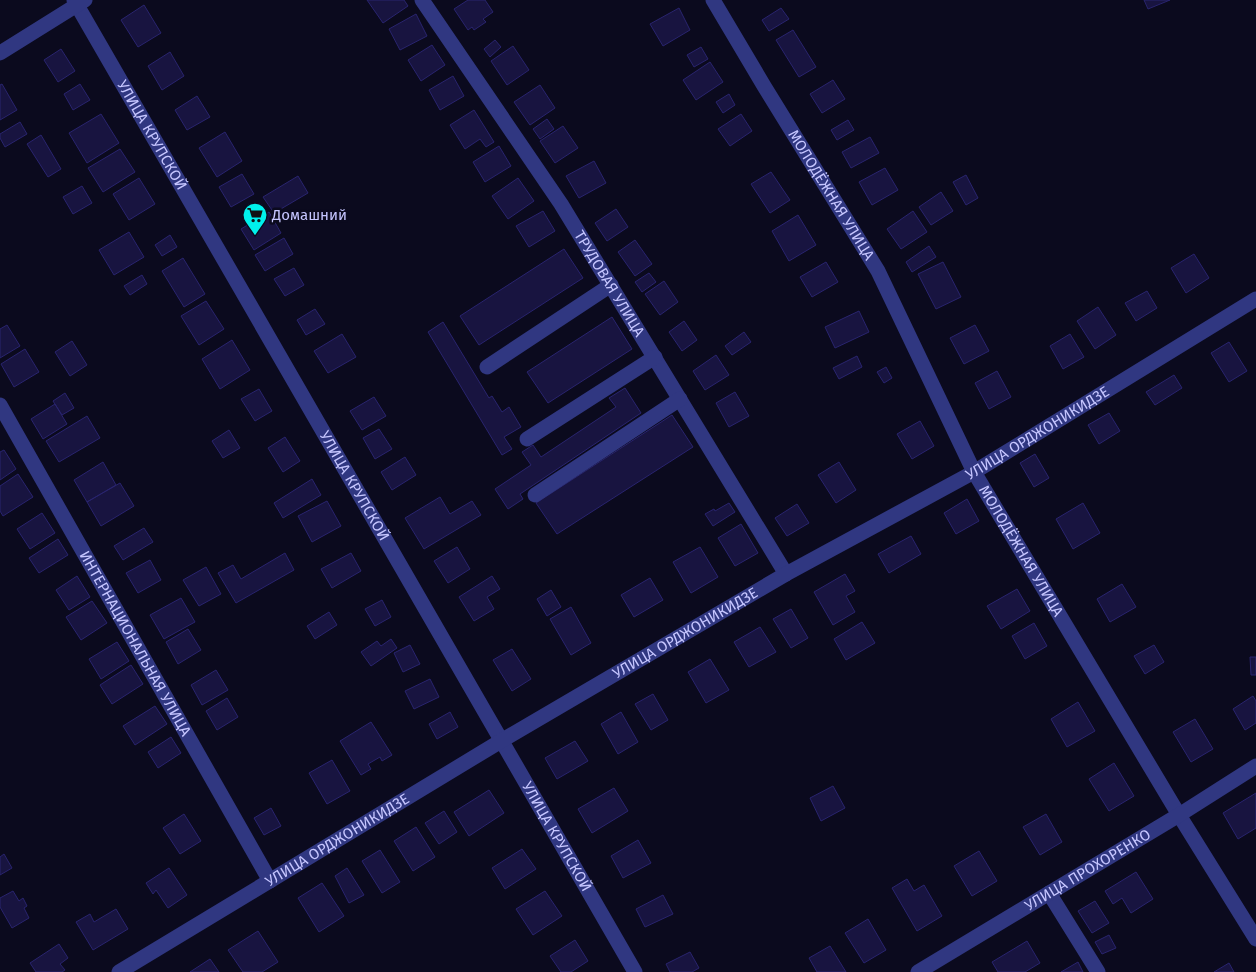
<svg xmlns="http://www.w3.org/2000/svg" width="1256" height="972" font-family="'Fira Sans',sans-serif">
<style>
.building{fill:#181440;stroke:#29246e}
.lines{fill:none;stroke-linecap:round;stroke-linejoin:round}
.minor{stroke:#303781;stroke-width:15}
.labels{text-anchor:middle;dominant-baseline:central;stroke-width:5;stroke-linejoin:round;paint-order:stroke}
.street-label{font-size:15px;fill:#c6c6ff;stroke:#0b0a1e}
.poi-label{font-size:15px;fill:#c6c6ff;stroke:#0b0a1e;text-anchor:start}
</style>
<rect width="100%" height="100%" fill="#0b0a1e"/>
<path class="building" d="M367,0H404L408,6L383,23Z
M468,0H485L493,12L483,19L486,22L474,30L472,27L468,30L454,9Z
M1144,0H1170L1148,9Z
M144,5L161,33L138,47L121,20Z
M679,8L690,30L663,46L650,24Z
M781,8L789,19L769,31L762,20Z
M416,14L427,36L400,50L389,29Z
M793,30L816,67L799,77L776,40Z
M495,40L501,47L490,57L484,49Z
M432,45L445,65L421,81L408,60Z
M513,46L529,70L507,85L491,61Z
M701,47L708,59L694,67L687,55Z
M61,49L75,71L58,82L44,60Z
M170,52L184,76L162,90L148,66Z
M710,62L723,82L696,100L683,80Z
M453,76L464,96L440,110L429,90Z
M833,80L845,99L822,113L810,94Z
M2,84L17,110L0,120V85Z
M80,84L90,100L73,110L64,94Z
M540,85L555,108L530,125L514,102Z
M729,94L735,105L723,113L716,102Z
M197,96L210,117L187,130L175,110Z
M474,110L494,142L486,147L480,139L465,149L450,125Z
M101,114L119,143L87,163L69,133Z
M741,114L752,131L730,146L718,129Z
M547,119L554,129L540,139L533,129Z
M848,120L854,130L837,140L831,130Z
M20,122L27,134L5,147L0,138V134Z
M563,126L578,148L555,163L540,141Z
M225,132L242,161L217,177L199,148Z
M41,135L61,169L48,177L27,144Z
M870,137L879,153L851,168L842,152Z
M499,146L511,166L485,182L473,162Z
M120,149L135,172L103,192L88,168Z
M594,161L606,183L579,198L566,176Z
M885,168L898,190L872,205L859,182Z
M771,172L790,200L770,213L751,184Z
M242,174L254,194L231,207L219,187Z
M966,175L978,198L966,205L953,182Z
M298,176L308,193L274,213L263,197Z
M139,178L155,204L129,220L113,194Z
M518,178L534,201L508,219L492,196Z
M82,186L92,203L73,214L63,197Z
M941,192L953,211L931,225L919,207Z
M616,209L628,227L607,241L595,223Z
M543,211L555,231L529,247L516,226Z
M913,211L927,232L901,249L887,229Z
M269,212L281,233L254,250L241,229Z
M798,215L816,245L789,261L772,231Z
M129,232L144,257L114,275L99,250Z
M170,235L177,247L162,256L155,245Z
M284,238L293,254L265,271L255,255Z
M635,240L652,264L635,276L618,252Z
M929,246L936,257L912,272L906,262Z
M564,249L583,278L479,345L460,316Z
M1194,254L1209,278L1186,293L1171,268Z
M183,258L205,294L184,307L162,271Z
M826,262L838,282L812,297L800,277Z
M943,262L961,297L936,309L918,274Z
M294,268L304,285L285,296L274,279Z
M649,273L656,282L642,292L635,282Z
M142,275L147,284L130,295L124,286Z
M664,281L678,302L660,315L645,294Z
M1147,291L1157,308L1136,321L1125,303Z
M206,301L224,329L199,345L181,316Z
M1098,307L1116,335L1095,349L1077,321Z
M315,309L325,324L306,335L297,320Z
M859,311L869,332L835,348L825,327Z
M612,317L632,349L548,403L527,372Z
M684,321L697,340L682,351L669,332Z
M443,322L489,398L492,396L502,412L509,407L521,427L504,437L512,449L502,455L428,332Z
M7,325L20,346L0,358V329Z
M975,325L989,351L964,364L950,338Z
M744,332L751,342L732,355L725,346Z
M342,334L356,357L328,373L314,351Z
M1070,334L1084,357L1063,369L1050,346Z
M232,340L250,370L220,389L202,359Z
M72,341L87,365L70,376L55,352Z
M1229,342L1247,371L1229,382L1211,353Z
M25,349L39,372L14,387L1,364Z
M716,355L729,375L705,390L693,371Z
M857,356L862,367L839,379L833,368Z
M886,367L892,378L884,383L877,372Z
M997,371L1011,397L989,409L975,383Z
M1174,375L1182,388L1155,405L1146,392Z
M625,388L641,413L520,494L523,499L508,509L495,489L531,465L522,452L533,445L541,457L616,407L609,398Z
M259,389L272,411L255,421L241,399Z
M735,392L749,416L729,427L716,403Z
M65,393L74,408L62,415L53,401Z
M374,397L386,416L362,430L350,411Z
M55,404L67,424L43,439L31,419Z
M1109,413L1120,431L1099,444L1088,425Z
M672,415L693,447L557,534L536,503Z
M87,416L100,438L59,462L46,441Z
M920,421L934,446L912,459L897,434Z
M379,429L392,449L375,459L363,438Z
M229,430L240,448L223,458L212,441Z
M285,437L300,461L283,472L268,448Z
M4,450L16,469L0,480V452Z
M1035,454L1049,478L1034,487L1020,463Z
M405,457L416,475L392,490L381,472Z
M103,462L116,485L87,502L74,480Z
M839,462L856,490L836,503L818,475Z
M18,474L33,497L3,516L0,511V486Z
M312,479L321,495L283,518L274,503Z
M120,483L134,506L101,526L87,502Z
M440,497L450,514L472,501L481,515L424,549L405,518Z
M967,499L979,521L956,534L944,513Z
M327,501L341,526L312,542L298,516Z
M729,503L735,512L713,526L705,514L714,509L715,511Z
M1083,503L1100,533L1073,549L1056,519Z
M797,504L809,523L787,536L775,518Z
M42,513L55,533L30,549L17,529Z
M741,524L758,553L735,566L718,538Z
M144,528L153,542L123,560L114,546Z
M911,536L921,554L889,573L878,554Z
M58,539L68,555L39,573L29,558Z
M457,547L470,569L448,583L434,561Z
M700,547L718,577L691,593L673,562Z
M285,553L294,570L236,603L218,573L233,565L241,579Z
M351,553L361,571L332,588L321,569Z
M150,560L161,580L138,593L126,573Z
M206,567L221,594L199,606L183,580Z
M845,574L855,591L846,596L855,612L833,625L814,592Z
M77,576L90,597L69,610L56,590Z
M492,576L500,589L487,597L494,609L474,621L459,597Z
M650,578L663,600L634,617L621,595Z
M1122,584L1136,607L1110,622L1097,599Z
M1017,589L1030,611L1001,629L987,606Z
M551,590L561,607L547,616L537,599Z
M181,598L195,622L164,639L150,615Z
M382,600L391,617L375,626L365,609Z
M92,601L107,623L81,640L66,617Z
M571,607L591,643L571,655L550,619Z
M791,609L808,638L791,648L773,619Z
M329,612L337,625L315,639L307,626Z
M862,622L875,643L846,660L834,639Z
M1034,623L1047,646L1025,659L1012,636Z
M760,627L776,652L749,667L734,642Z
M188,629L201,650L178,664L166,642Z
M391,639L397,648L371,666L361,652L377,641L381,646Z
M117,642L129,661L101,679L89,659Z
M410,645L420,664L403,672L394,653Z
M1154,645L1164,662L1145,674L1134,656Z
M512,649L531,679L512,691L493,660Z
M1250,657H1256V675H1251Z
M710,659L729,690L706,703L688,672Z
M131,665L143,684L112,704L100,685Z
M216,670L228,690L202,705L191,685Z
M430,679L439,697L414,709L405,691Z
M653,694L668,720L651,730L635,704Z
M1253,696L1256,701V723L1245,730L1233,709Z
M227,698L238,717L217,730L206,711Z
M1078,702L1095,731L1067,747L1051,719Z
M155,706L167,724L135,745L123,726Z
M450,712L458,727L437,739L429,724Z
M621,712L638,742L618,754L601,724Z
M1195,719L1213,749L1191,762L1173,732Z
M371,722L392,755L382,761L380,757L368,764L371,769L361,775L340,741Z
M171,737L181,753L158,768L148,752Z
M575,741L588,761L557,779L545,758Z
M332,760L350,791L327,804L309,773Z
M1114,763L1134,796L1109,811L1089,779Z
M833,786L845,808L821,821L810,798Z
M614,788L628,811L592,833L578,809Z
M489,790L504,813L469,836L454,812Z
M1256,793V828L1238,839L1223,813Z
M271,808L281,826L264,835L254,818Z
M444,811L457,832L439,844L425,823Z
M184,814L201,841L180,854L163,828Z
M1046,814L1062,842L1040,855L1023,827Z
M416,827L435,857L413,871L394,841Z
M638,840L651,863L623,878L611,856Z
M522,849L536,869L505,889L492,868Z
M380,850L400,882L382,893L362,861Z
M979,851L997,881L972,896L954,866Z
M4,854L12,868L0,875V857Z
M169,868L187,895L168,908L156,890L153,894L146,883Z
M347,868L364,895L349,903L335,876Z
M1136,872L1153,899L1131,913L1122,898L1113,904L1105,891Z
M907,879L914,891L924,885L942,916L917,931L892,888Z
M322,883L344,916L319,932L298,898Z
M13,891L19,901L23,898L27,906L24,908L29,918L12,928L0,907V898Z
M545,891L562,916L533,935L516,909Z
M663,895L673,914L645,927L636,909Z
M1095,901L1109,923L1092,933L1078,911Z
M116,909L128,929L93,950L76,922L90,914L94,922Z
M868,919L886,950L864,963L845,933Z
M258,931L278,962L262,972H243L228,950Z
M1109,935L1116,948L1102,954L1095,942Z
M575,940L588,961L571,972H561L550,956Z
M1027,941L1040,963L1025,972H998L992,962Z
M59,944L68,958L60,964L65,970L62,972H36L30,963Z
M830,946L846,972H817L809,958Z
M690,952L699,968L692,972H670L666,964Z
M210,959L219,972H190Z
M1078,962L1083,972H1061Z
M1229,963L1234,972H1214Z"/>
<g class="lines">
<g class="minor">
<path id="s1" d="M74,0L635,972"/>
<path id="s2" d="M422,0L561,204L786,574"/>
<path id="s3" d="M713,0L764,86L878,271L974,472L1179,815L1256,939"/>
<path d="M0,53L85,0"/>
<path d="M487,367L611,285"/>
<path id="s4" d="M0,405L270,881"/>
<path d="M527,439L655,357"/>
<path d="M535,495L680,399"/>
<path d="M1049,893L1098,972"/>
<path id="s5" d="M119,972L501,741L786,574L974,472L1256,299"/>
<path id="s6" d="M918,972L1179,815L1256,766"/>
</g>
</g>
<defs>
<symbol id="supermarket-pin" viewBox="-11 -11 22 30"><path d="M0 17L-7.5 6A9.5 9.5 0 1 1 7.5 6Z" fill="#00f1ec" stroke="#0b0a1e"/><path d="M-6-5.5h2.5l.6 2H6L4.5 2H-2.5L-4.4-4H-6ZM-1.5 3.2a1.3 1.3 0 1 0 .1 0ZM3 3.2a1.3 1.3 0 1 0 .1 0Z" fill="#111"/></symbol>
</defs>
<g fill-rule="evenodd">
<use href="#supermarket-pin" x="241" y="201" width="28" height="38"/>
</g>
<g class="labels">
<g class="street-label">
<text stroke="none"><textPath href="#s1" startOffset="156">УЛИЦА КРУПСКОЙ</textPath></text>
<text stroke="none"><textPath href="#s3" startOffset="228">МОЛОДЁЖНАЯ УЛИЦА</textPath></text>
<text stroke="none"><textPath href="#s2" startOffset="340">ТРУДОВАЯ УЛИЦА</textPath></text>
<text stroke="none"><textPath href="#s5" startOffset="1065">УЛИЦА ОРДЖОНИКИДЗЕ</textPath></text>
<text stroke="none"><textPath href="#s1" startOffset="561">УЛИЦА КРУПСКОЙ</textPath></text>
<text stroke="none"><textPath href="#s3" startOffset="632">МОЛОДЁЖНАЯ УЛИЦА</textPath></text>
<text stroke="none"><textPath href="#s5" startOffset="660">УЛИЦА ОРДЖОНИКИДЗЕ</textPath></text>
<text stroke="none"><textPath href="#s4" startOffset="274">ИНТЕРНАЦИОНАЛЬНАЯ УЛИЦА</textPath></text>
<text stroke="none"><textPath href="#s1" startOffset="966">УЛИЦА КРУПСКОЙ</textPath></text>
<text stroke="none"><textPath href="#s5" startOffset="255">УЛИЦА ОРДЖОНИКИДЗЕ</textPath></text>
<text stroke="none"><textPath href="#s6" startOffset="198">УЛИЦА ПРОХОРЕНКО</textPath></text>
</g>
<g class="poi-label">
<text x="272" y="215">Домашний</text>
</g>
</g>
</svg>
